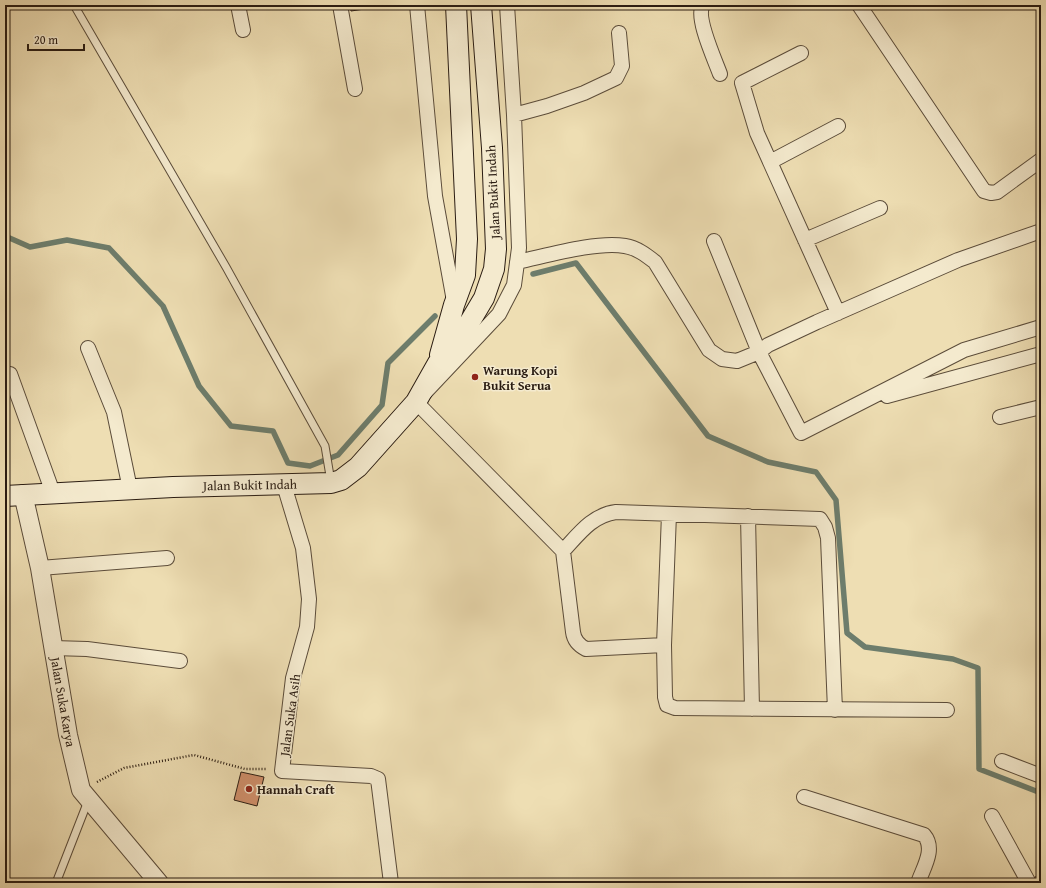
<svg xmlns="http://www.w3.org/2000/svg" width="1046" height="888" font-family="'Gentium Book Plus',serif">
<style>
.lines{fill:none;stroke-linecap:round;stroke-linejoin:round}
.stream{stroke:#6d7d6c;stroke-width:5.5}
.building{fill:#d1906c;stroke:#2a1c12}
.service-casing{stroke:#5b4c3a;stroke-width:9}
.minor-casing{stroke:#5b4c3a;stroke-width:16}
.tertiary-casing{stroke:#5b4c3a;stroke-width:20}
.secondary-casing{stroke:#2a1c12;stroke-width:22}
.path{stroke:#2a1c12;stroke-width:2.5;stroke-dasharray:1 2;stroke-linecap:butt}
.service{stroke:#f4eace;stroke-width:7}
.minor{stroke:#f4eace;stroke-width:14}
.tertiary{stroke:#f4eace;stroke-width:18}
.secondary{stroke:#f4eace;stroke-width:20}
.poi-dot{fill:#8f2418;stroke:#f4eace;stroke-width:1.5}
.labels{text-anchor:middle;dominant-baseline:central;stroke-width:3;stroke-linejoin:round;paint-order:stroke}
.street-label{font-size:13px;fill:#2a1c12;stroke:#f4eace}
.poi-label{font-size:13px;font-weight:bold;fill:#2a1c12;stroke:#f4eace;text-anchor:start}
</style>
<rect width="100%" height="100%" fill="#eedeb3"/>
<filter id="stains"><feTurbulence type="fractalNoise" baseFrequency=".005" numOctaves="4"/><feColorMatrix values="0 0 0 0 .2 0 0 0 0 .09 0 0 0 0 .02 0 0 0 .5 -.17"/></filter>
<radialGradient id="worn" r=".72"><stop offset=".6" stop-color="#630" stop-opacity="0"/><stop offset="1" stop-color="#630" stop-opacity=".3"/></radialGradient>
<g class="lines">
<path class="stream" d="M5,236L30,247L67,240L109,248L163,306L199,386L231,426L273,431L288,463L310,466L338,455L382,405L388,363L435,316
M533,274L576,263L708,436L768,462L816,472L836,500L847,633L865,647L953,659L978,668L979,769L1041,793"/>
</g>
<path class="building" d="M350,5H391L351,11Z
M241,772L264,777L257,806L234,800Z"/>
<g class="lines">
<defs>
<path id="service" d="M74,5L226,267L325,446L331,482
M56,883L88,801"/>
<path id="minor" d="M238,5L243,30
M340,5L355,89
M417,5L435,196L454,301
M507,5L514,115L519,248L514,285L499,314L416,402L563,551L573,632C574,640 578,645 586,649L664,645
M703,5C695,17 715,60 720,74
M859,5L984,191L991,193L997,192L1041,160
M801,53L742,83L757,133L838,313
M514,115L547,106L584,93L616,78L622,66L619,33
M770,162L838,126
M805,240L880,208
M714,241L759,352L801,433L964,350L1041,327
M517,262C546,256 596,241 625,246C637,248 646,255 655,262L709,350L722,359L737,361L759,352L768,345L817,322L958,260L1041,231
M88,348L114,412L130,489
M10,374L53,493
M887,396L1041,354
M1000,417L1041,407
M284,485L303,548L309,599L307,627L293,678L282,771L371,776L378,779L391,883
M669,514L664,645L665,697L667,705L675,708L947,710
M748,516L752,709
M563,551C578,535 592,515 616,512L820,519L825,527L828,538L835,710
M40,568L167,558
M53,648L87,649L180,661
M1002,761L1041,776
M804,797L924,835C936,849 923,868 918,883
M992,816L1029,883
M1040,883L1041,882"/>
<path id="tertiary" d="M23,494L40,568L68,735L81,790L159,883"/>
<path id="secondary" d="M440,355L454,305L465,275L467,239L456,5
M5,496L173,487L331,483L341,480L358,467L416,402L438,363L465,330L484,298L494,269L496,249L492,148L481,5"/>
</defs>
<use href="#service" class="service-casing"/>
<use href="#minor" class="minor-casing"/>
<use href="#tertiary" class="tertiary-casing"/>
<use href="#secondary" class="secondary-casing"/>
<path class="path" d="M97,782L124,768L194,755L245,769H266"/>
<use href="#service" class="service"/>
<use href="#minor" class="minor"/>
<use href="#tertiary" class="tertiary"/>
<use href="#secondary" class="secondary"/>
</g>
<g class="poi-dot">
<circle cx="475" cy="377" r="4"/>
<circle cx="249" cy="789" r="4"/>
</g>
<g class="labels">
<g class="street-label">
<text transform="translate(493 192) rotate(-93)">Jalan Bukit Indah</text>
<text transform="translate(250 485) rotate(-1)">Jalan Bukit Indah</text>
<text transform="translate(63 702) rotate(80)">Jalan Suka Karya</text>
<text transform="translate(290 715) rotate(-82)">Jalan Suka Asih</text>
</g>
<g class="poi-label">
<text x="483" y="370">Warung Kopi<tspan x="483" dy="15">Bukit Serua</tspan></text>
<text x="257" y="789">Hannah Craft</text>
</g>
</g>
<rect width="1046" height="888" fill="none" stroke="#eedeb3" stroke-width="20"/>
<rect x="6" y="6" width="1034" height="876" fill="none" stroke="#2a1c12" stroke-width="2"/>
<rect x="10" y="10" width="1026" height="868" fill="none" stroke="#2a1c12"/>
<path d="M28 44v6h56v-6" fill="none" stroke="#2a1c12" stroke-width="2"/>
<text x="34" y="44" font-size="12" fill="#2a1c12" stroke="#f4eace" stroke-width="3" paint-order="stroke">20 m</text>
<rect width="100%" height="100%" filter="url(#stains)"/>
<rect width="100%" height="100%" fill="url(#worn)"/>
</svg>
